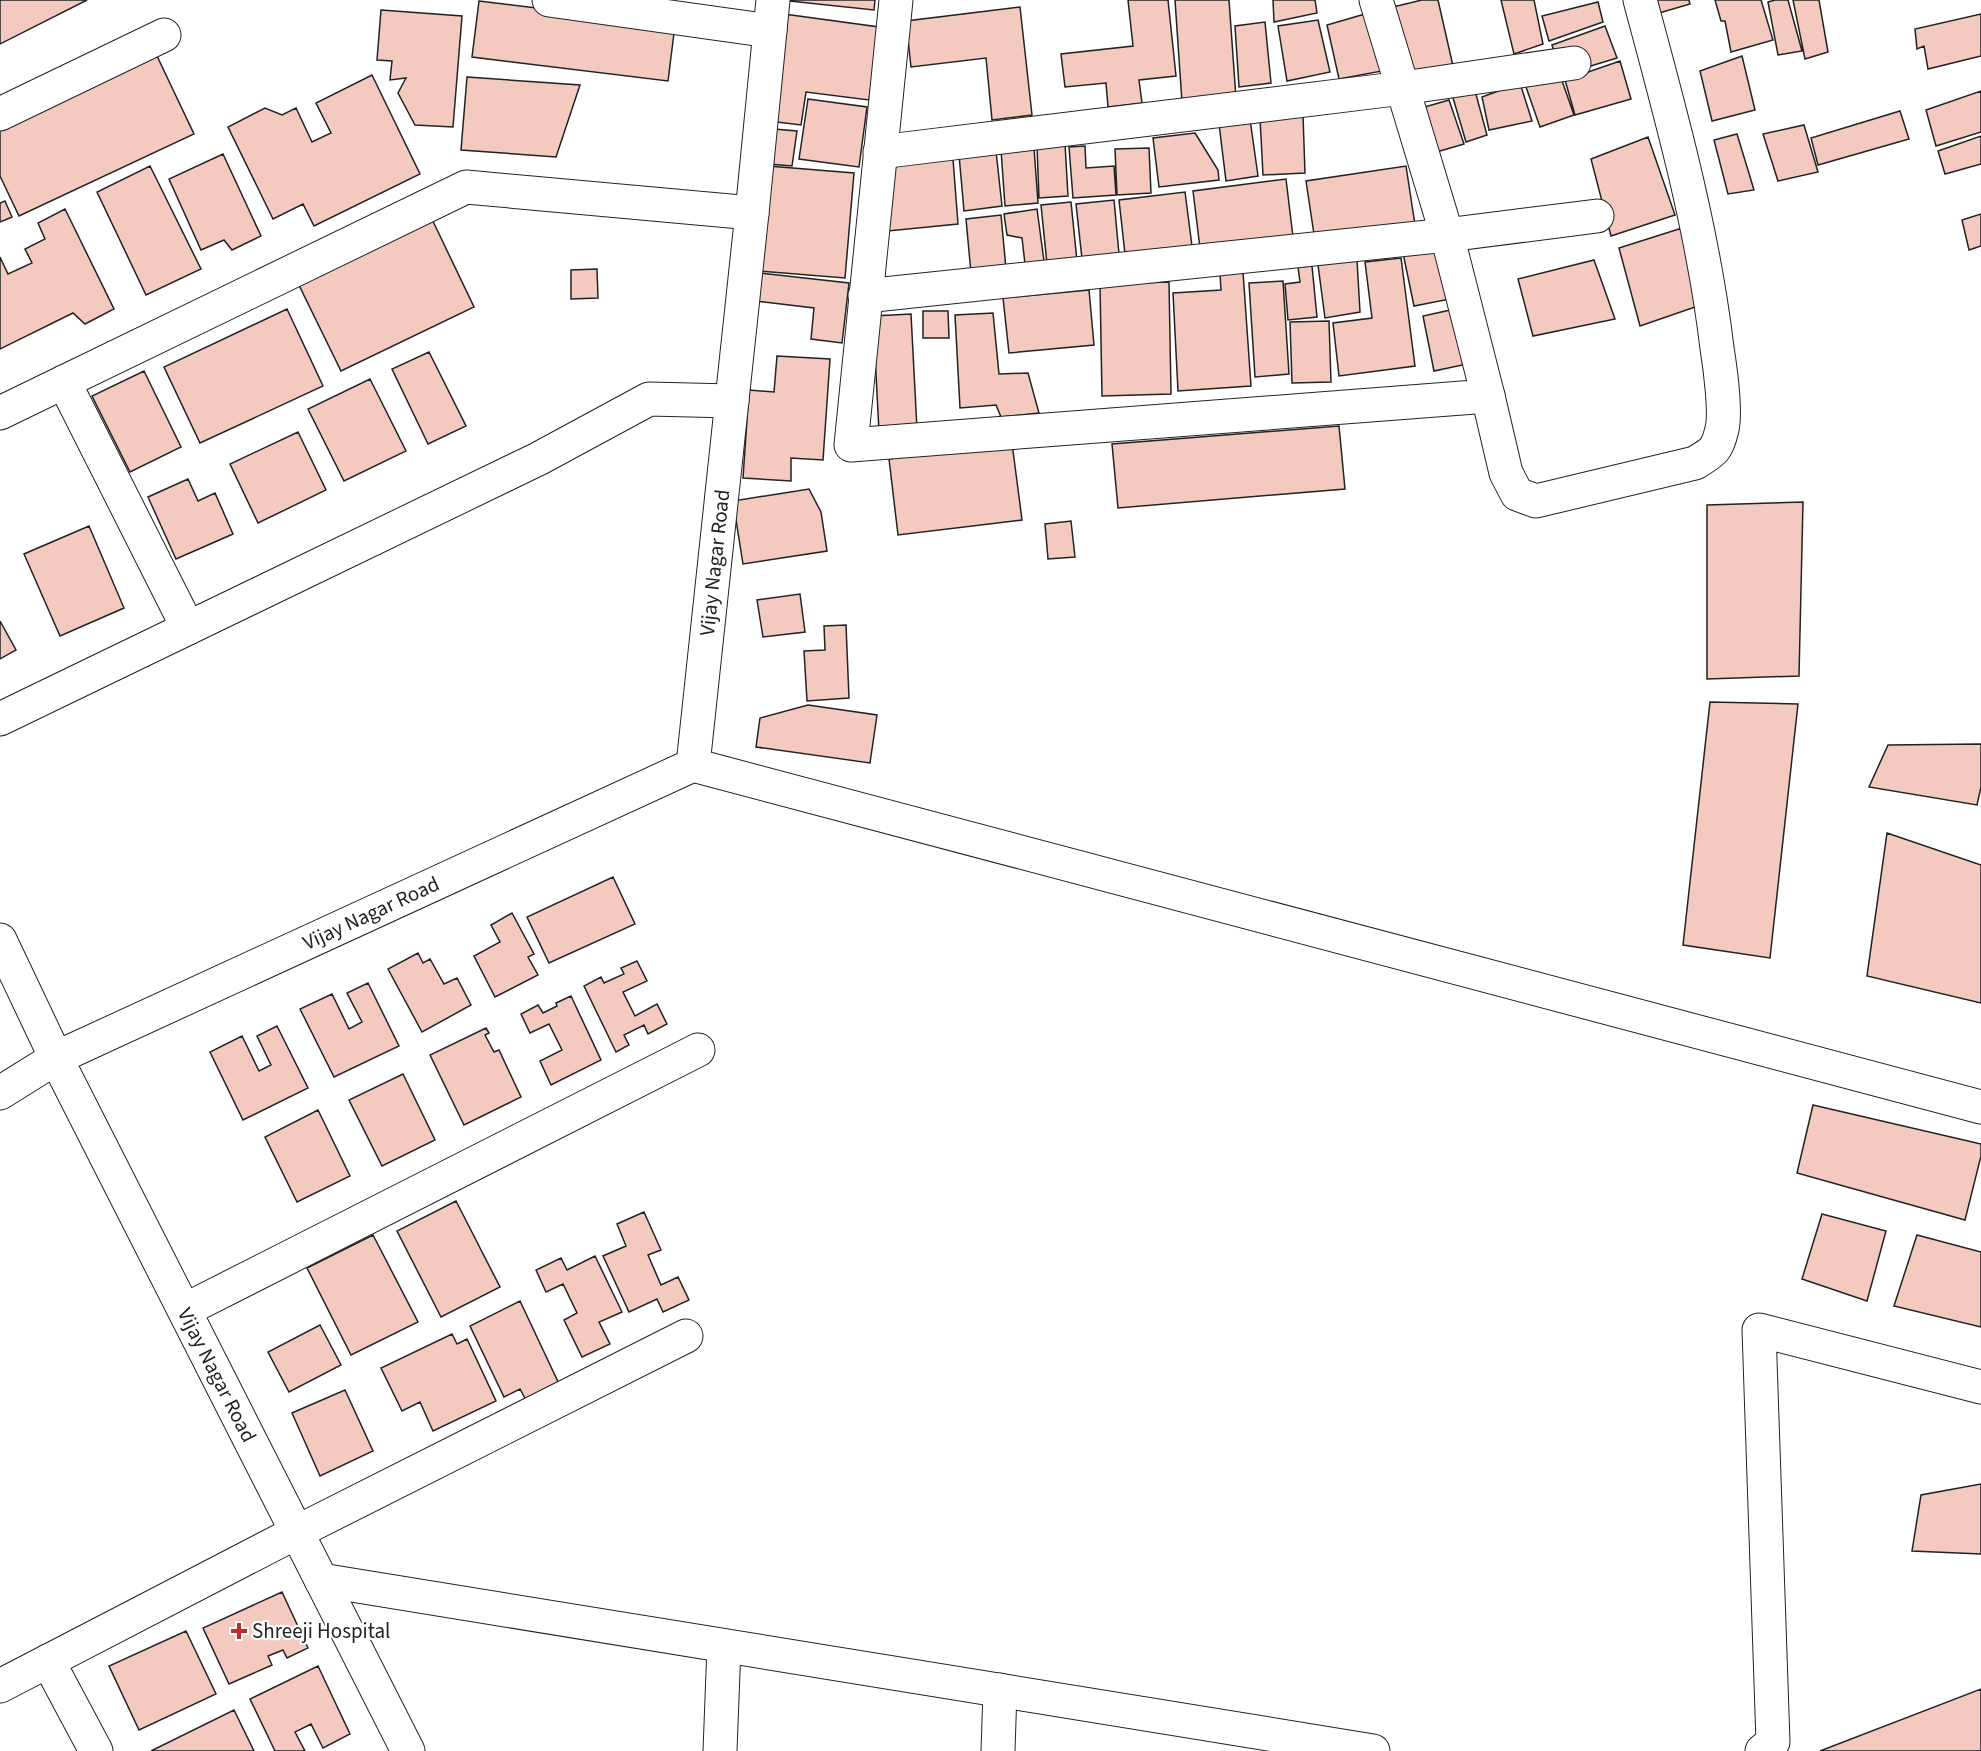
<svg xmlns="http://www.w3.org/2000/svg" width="1981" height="1751" font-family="'Source Sans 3',sans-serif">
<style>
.building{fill:#f3c9c0;stroke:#222;stroke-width:1.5}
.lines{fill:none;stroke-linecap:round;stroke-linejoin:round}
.minor-casing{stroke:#222;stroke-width:35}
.minor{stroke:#fff;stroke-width:33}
.poi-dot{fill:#c62828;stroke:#fff;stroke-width:2}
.labels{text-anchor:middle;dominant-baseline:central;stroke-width:4.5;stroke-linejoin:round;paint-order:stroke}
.street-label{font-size:21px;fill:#222;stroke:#fff}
.poi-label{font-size:21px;fill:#222;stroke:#fff;text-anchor:start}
</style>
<rect width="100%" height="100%" fill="#fff"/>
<path class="building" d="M0,0H87L0,44Z
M780,0H875L874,10Z
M1128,0H1168L1176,76L1139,80L1142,103L1108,107L1106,83L1065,87L1061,54L1133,46Z
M1175,0H1229L1236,98L1182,102Z
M1273,0H1315L1317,13L1274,22Z
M1422,0H1438L1453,66L1395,78L1372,12Z
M1501,0H1534L1543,44L1514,54Z
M1638,0H1689L1690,4L1642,18Z
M1715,0H1761L1773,40L1731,52L1725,21H1721Z
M1775,0H1788L1802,51L1778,55L1768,2Z
M1793,0H1819L1828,52L1805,59Z
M479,1L675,25L668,81L472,57Z
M1598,2L1603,22L1549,41L1542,16Z
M1020,7L1032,115L992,120L986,58L911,67L906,21Z
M381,10L462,16L453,127L415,125L398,93L406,78L390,80L392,61L377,60Z
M784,14L879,27L869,100L806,92L801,125L769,121Z
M1365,14L1382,71L1339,79L1327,25Z
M1981,14V56L1928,69L1924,46L1917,49L1915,29Z
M1318,20L1330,72L1287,81L1278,26Z
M1265,22L1271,83L1239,87L1235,26Z
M1605,26L1617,58L1561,75L1552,45Z
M1553,55L1574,115L1540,127L1519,67Z
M157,56L194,134L19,216L0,176V130Z
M1742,56L1755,110L1712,121L1700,71Z
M1620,61L1631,99L1575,115L1565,80Z
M372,75L420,174L314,226L303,204L273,219L228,127L265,108L282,115L296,108L312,142L331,133L316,103Z
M467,77L580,85L556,157L461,150Z
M1520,83L1532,121L1489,130L1482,97Z
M1474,87L1487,135L1466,142L1451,91Z
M1981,91V132L1936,146L1926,110Z
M808,99L867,107L859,167L799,159Z
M1449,100L1464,144L1433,153L1418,109Z
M1900,111L1909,139L1818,165L1811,138Z
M1303,115L1305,173L1263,175L1260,118Z
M1250,119L1258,176L1226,181L1219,124Z
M1804,125L1818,172L1778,181L1763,134Z
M774,129L797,131L792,166L769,164Z
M1195,133L1218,170L1219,180L1159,187L1153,138Z
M1737,134L1754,190L1728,194L1714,140Z
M1981,136V164L1945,174L1938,151Z
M1648,137L1675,215L1611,236L1591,159Z
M1065,144L1068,196L1039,198L1037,146Z
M1085,146L1086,168L1114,166L1116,195L1073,198L1069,147Z
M1034,148L1038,203L1005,206L1001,150Z
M1149,148L1151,193L1117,195L1115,149Z
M996,151L1002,206L964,211L959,155Z
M223,154L261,236L232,250L224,240L201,250L169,179Z
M953,159L958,224L888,231L883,165Z
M150,166L201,269L146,295L97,192Z
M768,166L854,173L845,278L759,271Z
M1406,166L1415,225L1315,241L1306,181Z
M1286,179L1293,237L1200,248L1193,191Z
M1185,192L1192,246L1125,254L1119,200Z
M1114,200L1119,254L1082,259L1076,204Z
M5,201L12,217L0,222V203Z
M1071,202L1077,261L1047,264L1041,205Z
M65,209L114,309L85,324L73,313L0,349V257L8,274L32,263L25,249L45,239L38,223Z
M1037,209L1044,261L1025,264L1022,238L1007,235L1004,214Z
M1981,214V246L1969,250L1962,220Z
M430,215L474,307L341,371L296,279Z
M1001,215L1006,269L971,273L966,219Z
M1682,228L1698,306L1640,326L1619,248Z
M1439,246L1450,299L1414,306L1403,253Z
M1401,258L1415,366L1339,376L1333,323L1372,318L1365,262Z
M1357,260L1360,312L1325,318L1318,265Z
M1594,260L1615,319L1533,336L1518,279Z
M1312,266L1317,317L1288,320L1285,284L1300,282L1298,267Z
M597,269L598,298L571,299V270Z
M1243,272L1251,386L1178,391L1173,293L1221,290L1220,274Z
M759,273L849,283L842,343L811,339L814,308L755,301Z
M1283,281L1289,374L1255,377L1249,283Z
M1169,282L1171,394L1102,396L1100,284Z
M1089,290L1094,345L1009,353L1003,298Z
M287,309L323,386L200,443L164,367Z
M1455,309L1467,364L1434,371L1423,316Z
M923,311H948L949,338H923Z
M993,313L999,374L1028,373L1039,413L1001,417L996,405L960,408L955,315Z
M911,314L917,429L879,432L873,316Z
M1329,321L1331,382L1292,383L1290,322Z
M429,352L466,426L428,444L392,369Z
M777,356L830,359L823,460L791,458V481L743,478L749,390L774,392Z
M144,371L181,447L130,472L92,396Z
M370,379L406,451L344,481L308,409Z
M1339,426L1345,489L1118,508L1112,444Z
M298,432L326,490L258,523L230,464Z
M1012,443L1022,520L898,535L889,459Z
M188,479L198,501L215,493L233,534L176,559L148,497Z
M809,489L821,512L827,551L743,564L733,501Z
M1803,502L1799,676L1707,679V505Z
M1071,521L1075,557L1048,559L1045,524Z
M89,526L124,608L60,636L24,554Z
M800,594L805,632L763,637L757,600Z
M0,621L16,650L0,659Z
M846,625L849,698L807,701L804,651L825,650L824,626Z
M1710,702L1798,704L1770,958L1683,945Z
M808,705L877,715L870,763L756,747L760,718Z
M1981,744V787L1977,805L1869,787L1888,745Z
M1887,833L1981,865V1003L1867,976Z
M613,877L635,924L549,963L527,917Z
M512,913L534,954L528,957L538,975L495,997L474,956L500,942L491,925Z
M418,953L423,963L430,959L444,984L457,978L471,1005L422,1032L388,969Z
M637,961L647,981L623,992L635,1016L657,1004L667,1024L648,1034L644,1025L624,1035L629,1045L616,1052L584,986L601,977L604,983L624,974L621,968Z
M368,983L399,1046L334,1077L300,1009L332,994L349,1029L362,1022L347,993Z
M571,996L601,1060L551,1085L540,1061L562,1050L549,1024L530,1033L521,1014L538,1005L543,1013L557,1006L556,1003Z
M277,1026L308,1088L243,1120L210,1052L242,1036L259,1071L271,1065L257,1036Z
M486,1028L489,1033L485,1035L494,1052L499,1050L521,1097L464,1125L430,1055Z
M403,1074L435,1140L382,1166L349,1100Z
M1813,1105L1981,1144V1156L1965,1220L1797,1173Z
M318,1110L350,1176L297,1202L265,1137Z
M456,1201L500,1287L441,1317L397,1231Z
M644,1212L661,1250L648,1255L661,1285L678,1277L689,1300L663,1312L657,1299L629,1312L603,1256L626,1246L617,1224Z
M1822,1214L1886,1231L1867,1301L1802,1279Z
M373,1235L418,1322L351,1355L307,1268Z
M1917,1235L1981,1252V1327L1894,1306Z
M595,1256L622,1312L599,1322L610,1344L582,1357L564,1320L577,1313L563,1284L546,1292L536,1270L561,1258L567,1270Z
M520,1301L560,1386L527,1402L520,1389L504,1397L470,1326Z
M320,1325L341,1365L289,1392L268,1352Z
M452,1334L457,1344L467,1339L496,1401L433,1431L420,1402L402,1411L381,1368Z
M345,1390L373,1451L320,1476L292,1413Z
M1981,1484V1554L1912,1551L1921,1495Z
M282,1592L308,1648L287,1658L283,1650L268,1656L272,1665L229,1684L203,1628Z
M186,1631L216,1694L139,1730L109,1666Z
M318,1666L350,1734L323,1748L311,1724L295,1732L305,1751H275L250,1699Z
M1981,1689V1751H1820Z
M234,1710L254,1751H151Z"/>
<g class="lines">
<defs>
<g id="minor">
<path d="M549,0L770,31"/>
<path d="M896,0L851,445L1488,396L1447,235L1376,0"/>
<path d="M0,114L164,35"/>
<path d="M880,152L1403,88L1574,63"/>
<path d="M865,296L1447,235L1597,216"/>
<path d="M64,382L188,628"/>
<path d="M1488,396L1506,473L1517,494L1536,501L1695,463C1713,452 1717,451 1722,429C1726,412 1720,367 1717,348C1703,230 1671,115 1640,0"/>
<path d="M0,413L466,187L752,213"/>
<path d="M0,719L538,459L649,399L732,401"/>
<path d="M693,765L1981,1107"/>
<path d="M0,940L56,1058L0,1093"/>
<path d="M185,1310L698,1050"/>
<path d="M321,1580L1373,1751"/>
<path d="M48,1661L96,1751"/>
<path d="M0,1686L297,1532L686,1336"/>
<path id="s1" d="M408,1751L56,1058L693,765L752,213L773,0"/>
<path d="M720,1751L724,1646"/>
<path d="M998,1751L1000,1690"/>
<path d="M1762,1751L1773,1742L1759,1330L1981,1387"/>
</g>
</defs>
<use href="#minor" class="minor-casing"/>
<use href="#minor" class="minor"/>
</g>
<path class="poi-dot" d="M236 1622h6v6h6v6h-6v6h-6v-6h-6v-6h6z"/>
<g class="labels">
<g class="street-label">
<text stroke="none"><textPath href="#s1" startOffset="1682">Vijay Nagar Road</textPath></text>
<text stroke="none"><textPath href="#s1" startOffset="1124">Vijay Nagar Road</textPath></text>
<text transform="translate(217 1375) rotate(63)">Vijay Nagar Road</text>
</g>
<g class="poi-label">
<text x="252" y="1631">Shreeji Hospital</text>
</g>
</g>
</svg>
